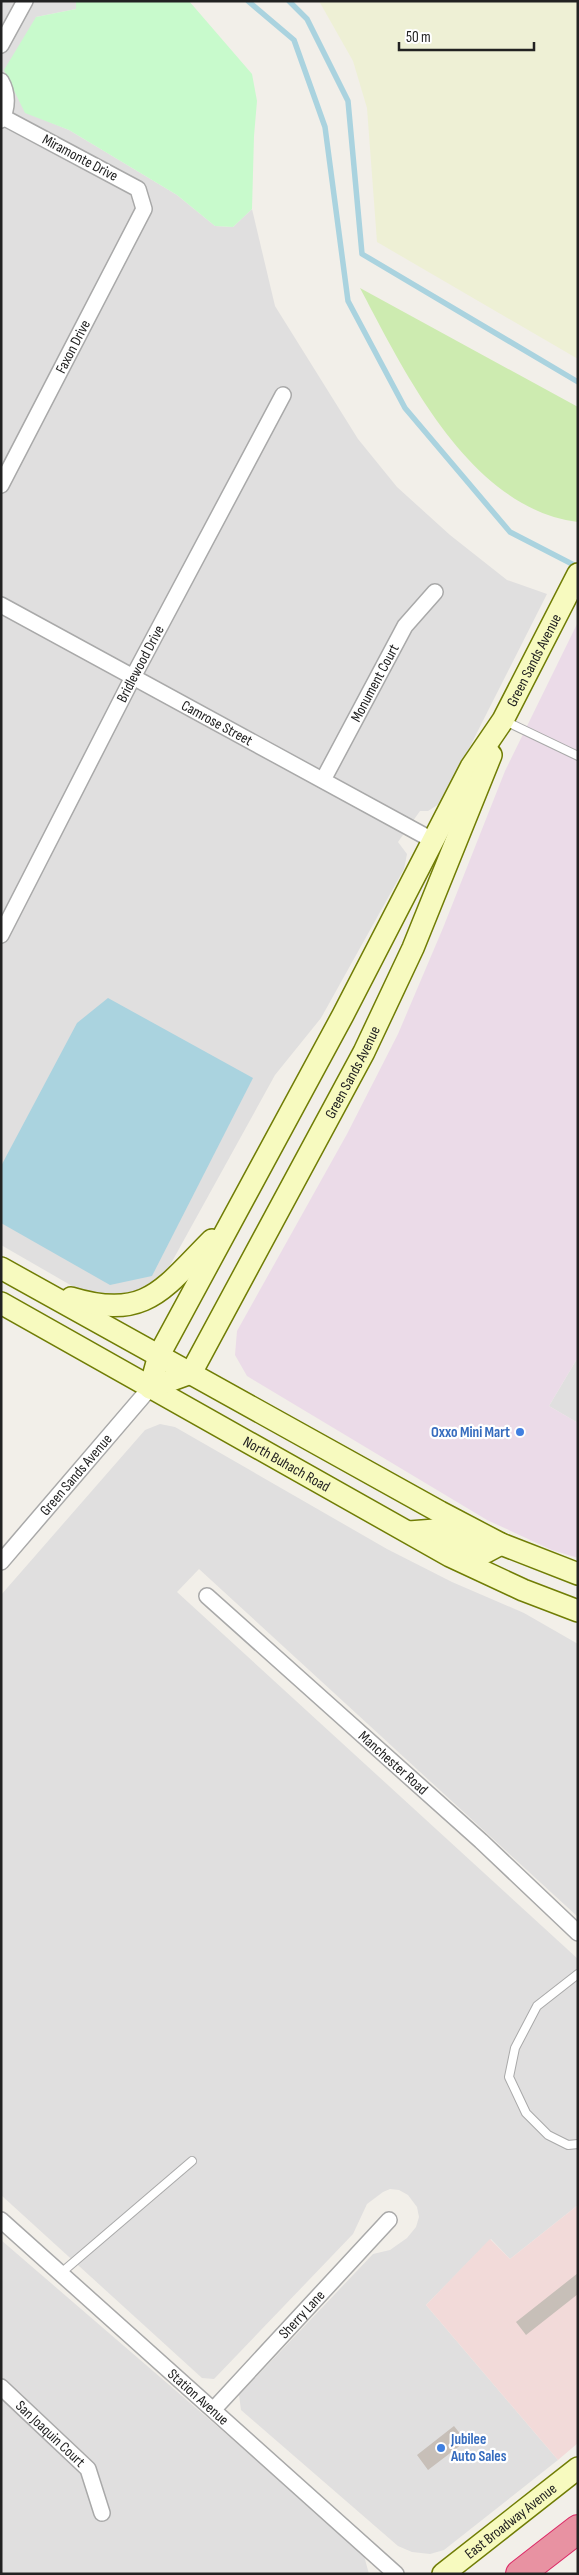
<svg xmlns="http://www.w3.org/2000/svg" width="579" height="2575" font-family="'Sofia Sans Condensed',sans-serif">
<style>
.residential{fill:#e0dfdf}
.commercial{fill:#f2dad9}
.industrial{fill:#ebdbe8}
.farmland{fill:#eef0d5}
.grass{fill:#cdebb0}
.park{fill:#c8facc}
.water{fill:#aad3df}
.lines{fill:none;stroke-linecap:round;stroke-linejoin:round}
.stream{stroke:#aad3df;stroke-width:5.5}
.building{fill:#c7bfb8}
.service-casing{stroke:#a9a9a9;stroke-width:10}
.minor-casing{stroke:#a9a9a9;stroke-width:18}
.secondary-casing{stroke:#707d05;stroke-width:24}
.motorway-casing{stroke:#dc2a67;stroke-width:30}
.service{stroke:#fff;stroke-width:8}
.minor{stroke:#fff;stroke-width:15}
.secondary{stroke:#f7fabf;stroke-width:21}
.motorway{stroke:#e892a2;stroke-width:28}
.shop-dot{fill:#3f7fe0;stroke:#fff;stroke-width:2}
.labels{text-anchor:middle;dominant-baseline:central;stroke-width:4.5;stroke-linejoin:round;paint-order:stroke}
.street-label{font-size:15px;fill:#222;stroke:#fff}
.shop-label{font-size:15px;font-weight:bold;fill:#366cbe;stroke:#fff;text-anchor:end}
</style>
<rect width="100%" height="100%" fill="#f2efe9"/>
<path class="residential" d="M1,1H76V9L36,17L25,112L69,130L177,195L215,226L233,227L252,209L275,306L358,439L397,487L450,535L507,580L547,594L446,794L439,804L428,811H420L398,842L407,854L404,869L321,1018L275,1075L169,1267L149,1288L123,1297L86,1294L1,1245Z
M578,1357V1423L549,1406Z
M160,1424L175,1427L387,1549L452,1582L524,1613L578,1644V1917L199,1569L177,1592L578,1959V2205L510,2259L491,2239L426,2305L558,2460L444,2550L430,2554L412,2552L398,2546L241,2410L239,2395L373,2254L390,2250L407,2238L416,2227L419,2217L417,2207L408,2195L399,2190L390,2189L383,2192L367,2204L353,2234L214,2379L202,2378L1,2195V1595L145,1430Z
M1,2240L363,2552L369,2574H1Z"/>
<path class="commercial" d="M578,2205V2443L558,2460L426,2305L490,2239L510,2259Z"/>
<path class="industrial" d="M578,622V1357L549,1406L578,1423V1558L552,1550L487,1520L247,1376L235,1355L237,1331L347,1134L398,1034L443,928L505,771Z"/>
<path class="farmland" d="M319,1H578V359L377,242L367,108L353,61Z"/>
<path class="grass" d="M360,288L578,407V522C470,509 405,373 360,288Z"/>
<path class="park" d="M76,1H189L252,74L257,101L254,136L252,209L233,227L215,226L177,195L69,130L25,113L4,70L36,17L76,9Z"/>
<path class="water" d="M108,998L253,1078L152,1276L110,1285L1,1223V1166L77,1023Z"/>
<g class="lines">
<path class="stream" d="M248,1L294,40L325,127L348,301L405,408L510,532L578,567
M289,1L307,19L348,101L362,254L578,382"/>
</g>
<path class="building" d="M578,2273V2294L526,2335L516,2322Z
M454,2426L466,2441L428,2470L417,2455Z"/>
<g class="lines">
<defs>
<path id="service" d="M505,721L578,756
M578,1974L537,2006L515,2048L509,2077L526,2113L548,2135L568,2145L578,2144
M61,2273L192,2161"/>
<g id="minor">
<path d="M1,45L25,1"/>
<path d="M1,81C8,93 8,108 1,120"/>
<path id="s1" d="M1,485L144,209L138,189L3,117"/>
<path id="s2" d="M1,605L434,841"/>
<path id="s3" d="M323,780L405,626L435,592"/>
<path id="s4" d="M1,935L133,677L283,395"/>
<path id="s5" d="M1,1562L150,1388"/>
<path id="s6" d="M207,1596L481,1841L578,1933"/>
<path id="s7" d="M1,2220L396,2574"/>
<path id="s8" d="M1,2387L88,2469L102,2513"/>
<path id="s9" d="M214,2409L389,2220"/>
</g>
<g id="secondary">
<path d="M1,1268L440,1512L501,1544L578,1574"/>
<path d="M71,1298C146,1321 163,1289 212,1240"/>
<path id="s10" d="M1,1303L450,1556L523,1590L578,1611"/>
<path id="s11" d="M150,1388L159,1355L343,1015L471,767L503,720L578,574"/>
<path id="s12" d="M150,1388L191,1373L364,1052L413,948L491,755"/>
<path d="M409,1532L435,1530L486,1552L501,1544"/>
<path id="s13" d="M443,2574L578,2468"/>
</g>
<path id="motorway" d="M520,2574L578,2529"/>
</defs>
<use href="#service" class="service-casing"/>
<use href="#minor" class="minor-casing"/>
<use href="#secondary" class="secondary-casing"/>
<use href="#motorway" class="motorway-casing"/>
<use href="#service" class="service"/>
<use href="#minor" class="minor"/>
<use href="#secondary" class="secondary"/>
<use href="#motorway" class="motorway"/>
</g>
<g class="shop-dot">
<circle cx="520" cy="1432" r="5"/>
<circle cx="441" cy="2448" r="5"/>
</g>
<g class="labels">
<g class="street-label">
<text transform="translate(80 158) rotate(28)">Miramonte Drive</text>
<text stroke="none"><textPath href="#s1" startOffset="156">Faxon Drive</textPath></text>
<text stroke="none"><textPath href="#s11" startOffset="824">Green Sands Avenue</textPath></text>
<text stroke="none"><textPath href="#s4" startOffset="305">Bridlewood Drive</textPath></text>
<text stroke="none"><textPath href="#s3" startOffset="110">Monument Court</textPath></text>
<text stroke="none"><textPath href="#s2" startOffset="246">Camrose Street</textPath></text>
<text stroke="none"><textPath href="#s12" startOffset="385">Green Sands Avenue</textPath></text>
<text stroke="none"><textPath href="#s10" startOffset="328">North Buhach Road</textPath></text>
<text stroke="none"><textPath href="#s5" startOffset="115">Green Sands Avenue</textPath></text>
<text stroke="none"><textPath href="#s6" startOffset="250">Manchester Road</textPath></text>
<text stroke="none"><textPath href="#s9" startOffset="129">Sherry Lane</textPath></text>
<text stroke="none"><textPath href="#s7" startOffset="265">Station Avenue</textPath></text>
<text stroke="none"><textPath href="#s8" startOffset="68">San Joaquin Court</textPath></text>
<text stroke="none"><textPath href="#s13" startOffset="86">East Broadway Avenue</textPath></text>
</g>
<g class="shop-label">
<text x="510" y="1432">Oxxo Mini Mart</text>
<text x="451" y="2439" text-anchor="start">Jubilee<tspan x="451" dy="17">Auto Sales</tspan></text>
</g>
</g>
<rect width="579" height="2575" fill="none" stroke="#222222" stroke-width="5"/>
<path d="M399 42v8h135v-8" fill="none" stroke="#222222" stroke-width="2.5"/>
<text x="406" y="42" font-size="15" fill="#222222" stroke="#ffffff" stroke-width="4" paint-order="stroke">50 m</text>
</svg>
